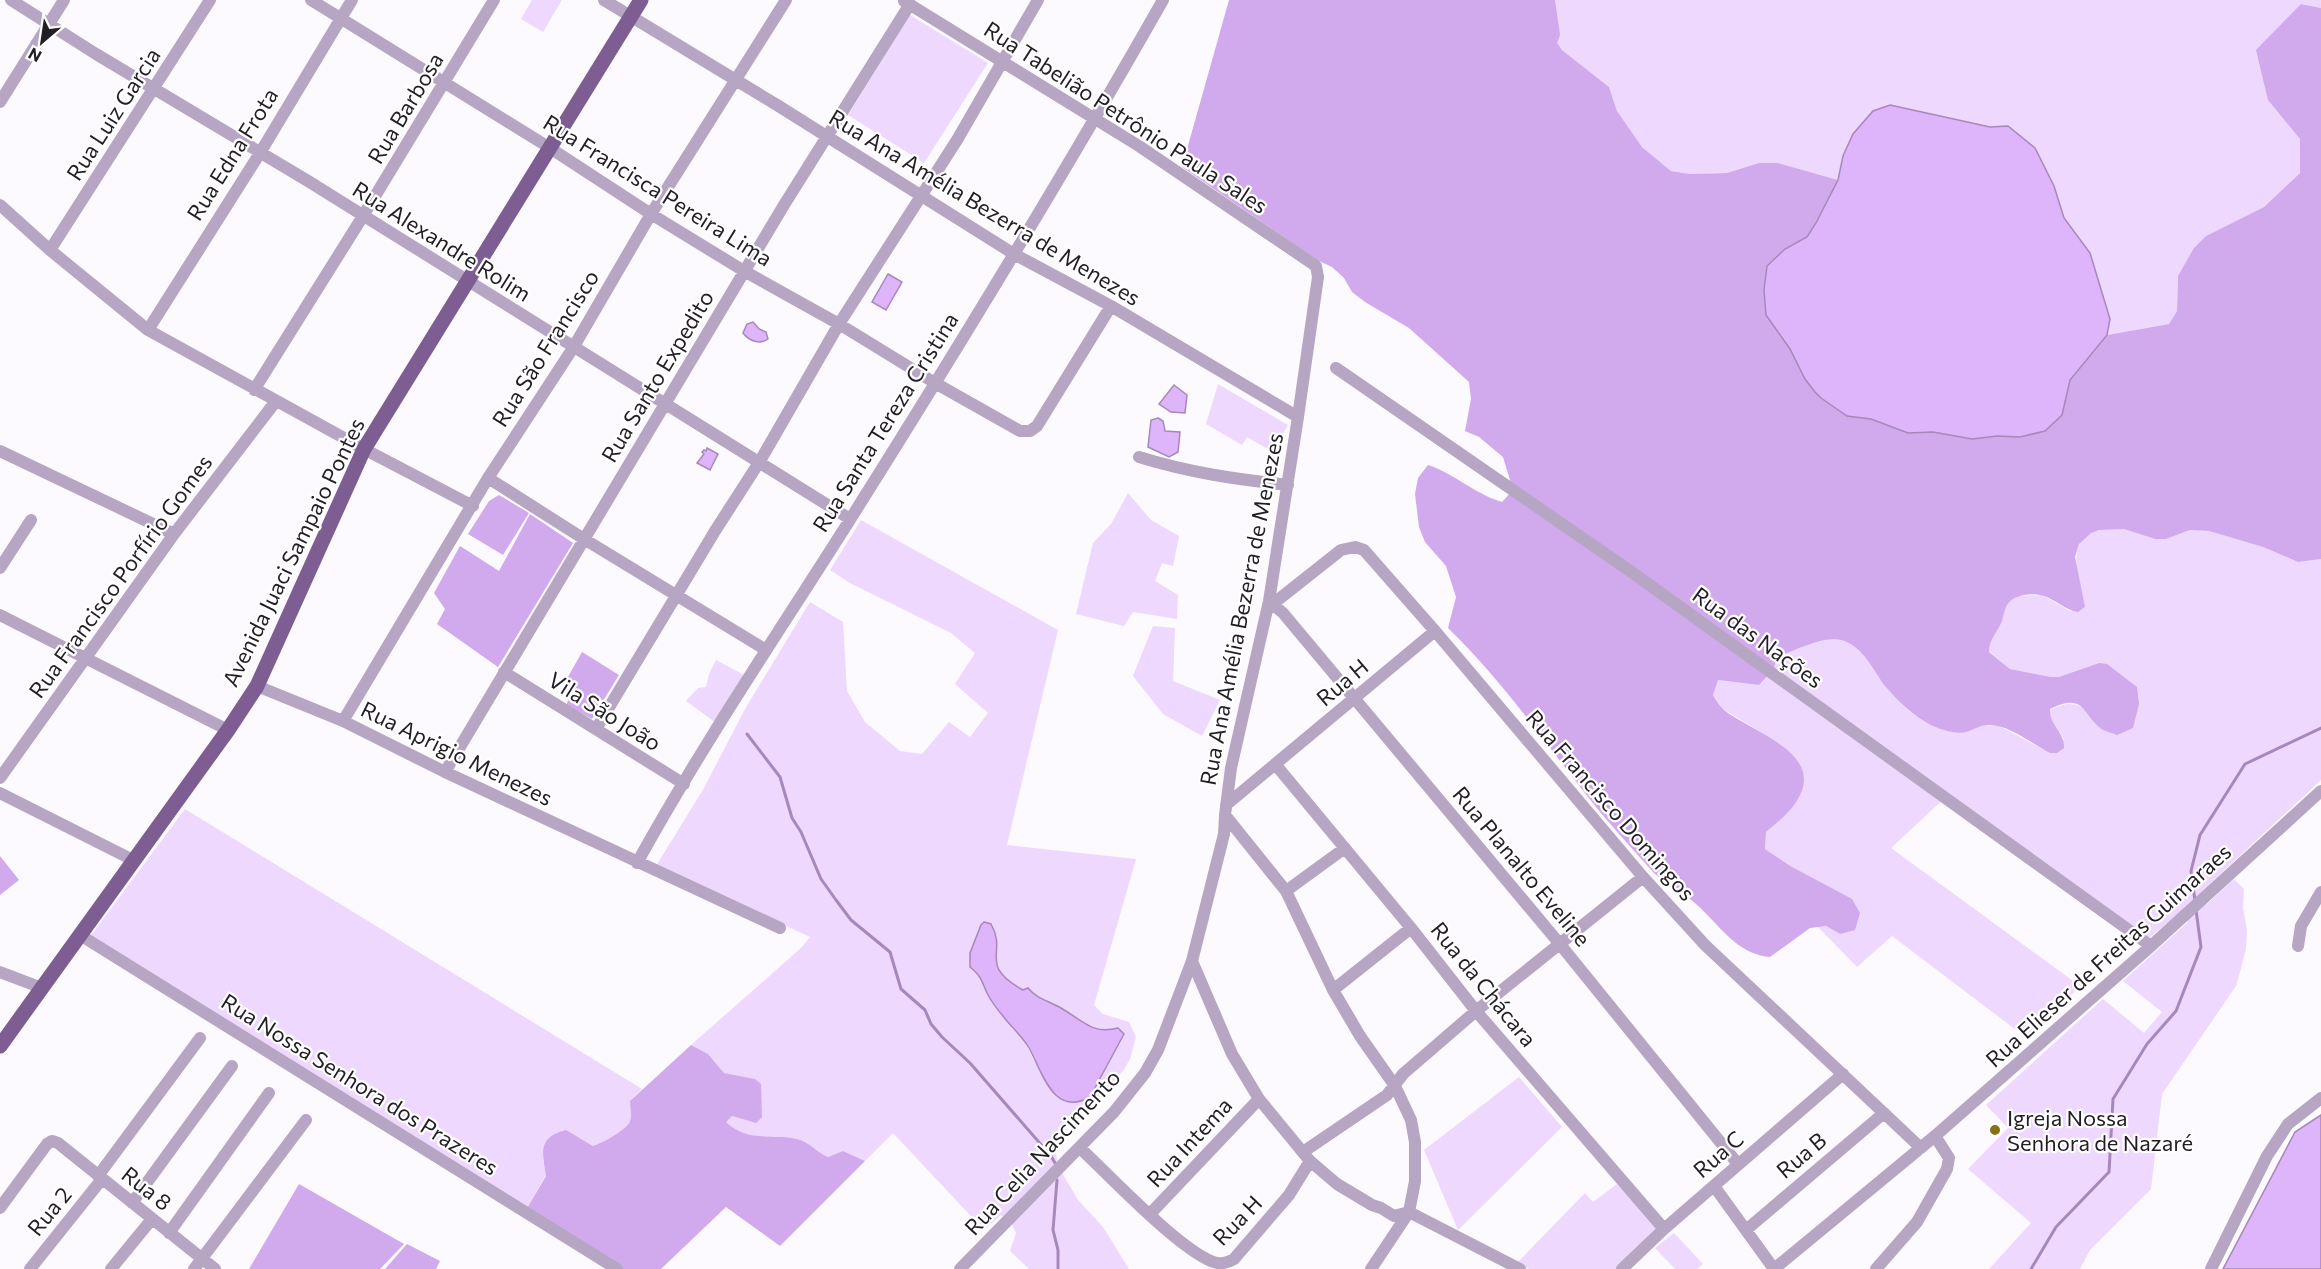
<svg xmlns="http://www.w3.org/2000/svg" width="2321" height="1269" font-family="Commissioner,sans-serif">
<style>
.green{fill:#eed8fe;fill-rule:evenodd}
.forest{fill:#d1a9ed}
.water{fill:#deb5fa;stroke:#a688ba;stroke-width:1.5}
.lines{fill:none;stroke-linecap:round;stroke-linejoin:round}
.stream{stroke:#a688ba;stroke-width:3}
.minor{stroke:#b6a5c3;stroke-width:12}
.major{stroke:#7d5d92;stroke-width:15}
.poi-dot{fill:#837314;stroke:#fff;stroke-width:2}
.labels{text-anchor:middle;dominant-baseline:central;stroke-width:4.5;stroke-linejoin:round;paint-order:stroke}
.street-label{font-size:22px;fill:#231e26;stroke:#fff}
.poi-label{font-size:22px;fill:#231e26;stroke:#fff;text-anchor:start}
</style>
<rect width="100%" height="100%" fill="#fcfafe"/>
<path class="green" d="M532,0H562L543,32L521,19Z
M1555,0H2321V8L2301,4L2268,100L2300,139V173L2264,207L2206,236L2178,276L2177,311L2169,324L2107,335L2110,319L2090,254L2064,218L2054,186L2008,127H1990L1843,156L1838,180L1778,163H1759L1727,173L1690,174L1671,171L1642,147L1617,111L1609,87L1562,50L1557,43Z
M910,15L988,63L924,163L848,115Z
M1218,384L1288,425L1273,452L1247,437L1242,445L1206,424Z
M1128,493L1151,520L1179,536L1173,566L1162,563L1155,581L1178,595L1177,619L1133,612L1124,626L1076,614L1093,543L1111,524Z
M861,520L1058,630L1007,845L1136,859L1094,1005L1103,1014L1129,1022L1136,1037L1130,1059L1123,1071L1084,1115L1067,1126L1056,1154L1058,1166L1078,1200L1103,1227L1129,1269H1029L1010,1251L1016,1233L1012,1225L1001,1215L984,1230L893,1133L865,1161L843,1151L828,1157C816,1152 810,1142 797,1139C771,1133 748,1143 725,1122L732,1116L756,1123L754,1079L724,1073L708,1054L691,1045L801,948L810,937L656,866L704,788L745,709L810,602L843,622L847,691L865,722L900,751L922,754L949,722L970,737L988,713L955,684L975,653L951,633L850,583L830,570ZM991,924C1009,953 976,964 1023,990L1028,988C1037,999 1049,1001 1061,1008C1082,1020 1091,1034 1118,1028L1121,1041L1111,1054L1097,1084H1046L1022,1037L1012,1029L996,1006L987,993L982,977L970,967C971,954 975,944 978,931Z
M2124,529L2155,539H2166L2190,530L2209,531L2263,547L2298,562L2321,559V780L2201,892L2207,904L2234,879L2244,889L2243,908L2247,930L2246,949L2239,976L2236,986L2162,1094L2151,1189L2090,1250L2080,1269H1989L2031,1223L1968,1169L2008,1128L1986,1105L2103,999L2144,1033L2162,1012L2123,981L2188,922L2183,910L2149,938L1949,794L1891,848L2080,986L2028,1039L1892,936L1857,967L1818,927L1826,926L1840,934L1792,867L1765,849L1766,832L1790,810L1775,741L1723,709L1713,695L1718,680L1759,685L1772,671L1779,656C1797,650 1821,636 1841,640C1862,645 1873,670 1885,685C1896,700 1913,717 1930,724C1940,729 1955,730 1966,732L1980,725L1999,726L2050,753L2064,739L2050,718V710C2078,695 2086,710 2103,729L2099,663L2060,677H2051L2010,669L1989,651V643L2001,622L2006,606L2011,600L2018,596L2042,595L2070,611L2085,608C2080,584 2062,536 2100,530C2108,529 2117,529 2124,529Z
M1153,626L1175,628L1173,681L1220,700L1202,736L1163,714L1133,676Z
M716,660L746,676L716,723L686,701L698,688L706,687L709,674Z
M185,809L642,1089L630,1101C630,1107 632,1115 630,1121C627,1130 602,1143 593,1146L580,1138L543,1159L546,1175L526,1210L89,938Z
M1519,1077L1562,1127L1458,1230L1424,1150Z
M1617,1184L1660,1229L1618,1269H1529L1517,1263L1585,1193L1593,1202Z
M1674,1233L1703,1264L1697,1269H1675L1655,1248Z"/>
<path class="forest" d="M1229,0H1555L1560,35L1557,43L1562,50L1609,87L1617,111L1642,147L1671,171L1690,174L1727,173L1759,163H1778L1838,180L1816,223L1807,237L1785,249L1767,266L1766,273L1764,290L1805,379L1821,398L1847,416L1871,419L1908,433L1933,432L1972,439L1997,436L2020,437L2067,389L2070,380L2107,335L2169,324L2177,311L2178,276L2194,248L2206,236L2264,207L2300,173V139L2268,100L2256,50L2301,4L2321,8V559L2298,562L2263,547L2209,531L2190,530L2166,539H2155L2124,529L2099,530L2091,533L2079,544L2075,557L2085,607L2078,612C2065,610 2056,600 2044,596C2031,592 2011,595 2006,607C2004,612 2003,617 2002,621C1997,633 1989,639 1989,652L2010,669L2051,677H2059L2099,663L2107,664L2137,687L2139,704L2133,728L2117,735C2113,733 2107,732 2103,730C2082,716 2086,691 2050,709C2049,725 2065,732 2064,748L2057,753H2050C2036,746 2012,728 1997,726C1980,723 1980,728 1966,732C1957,735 1939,729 1931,725C1914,717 1897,700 1885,686C1873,670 1863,646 1841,640C1822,636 1797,650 1779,656L1772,671L1759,685L1718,680L1713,695C1716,700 1720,706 1724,710C1756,735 1836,756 1790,810C1783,818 1774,825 1766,832L1765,849L1792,867L1852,899L1860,913L1855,930L1840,934L1826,926L1810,928L1770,957C1736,954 1720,925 1696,904C1683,892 1667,886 1654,873C1632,848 1609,824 1588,797C1543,740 1501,679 1448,628L1456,597L1446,566L1425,542L1419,527L1415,494L1418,478L1428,465C1455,474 1475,494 1502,502L1513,490L1503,457L1479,437L1465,431L1471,399L1469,382L1409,328L1365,302L1352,292L1344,278L1332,267L1317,260L1182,167Z
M499,495L529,513L503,555L468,534L489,501Z
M530,514L573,543L498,667L437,624L445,609L434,593L460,546L499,571Z
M582,652L619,675L592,719L566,705L571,695L564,684Z
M0,856L19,880L0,895Z
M691,1045L708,1054L724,1073L755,1079L761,1084L762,1117L756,1123L732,1116L726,1122C748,1143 771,1133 797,1139C810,1142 816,1152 828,1157L843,1151L865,1161L780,1246L726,1207L661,1269H621L526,1210L546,1176C542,1152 538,1137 566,1130L593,1146C602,1143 627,1130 630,1121C632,1115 630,1107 630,1101Z
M299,1184L404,1244L380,1269H249Z
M407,1244L440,1261L436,1269H385Z"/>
<path class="water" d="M1890,105L1990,127L2008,126L2035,148L2054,186L2064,218L2090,253L2110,319L2107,335L2070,380L2062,415L2045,431L2020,437L1997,436L1972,439L1933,432L1908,433L1871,419L1847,416L1821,398L1815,392L1805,379L1790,349L1766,315L1764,290L1767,266L1785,249L1807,237L1816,223L1838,180L1843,156L1853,134L1873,111Z
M888,274L902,282L886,310L872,302Z
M753,322L759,329L766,332L768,339C760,345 749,341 743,333L747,324Z
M1174,385L1187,395L1185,413L1171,412L1159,404Z
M1158,418L1163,421L1165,431L1180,432L1178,452L1169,457L1148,447L1151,420Z
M707,448L718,454L710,470L697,463L704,454L702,452L704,450L706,451Z
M984,922L991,924C1008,954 977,964 1023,990L1028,988C1037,999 1049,1001 1061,1008C1082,1020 1092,1035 1118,1028L1124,1034L1090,1097C1053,1118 1042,1071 1029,1048C1022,1036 1011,1027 1003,1016C997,1009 991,1001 987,993C981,980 982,977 970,967V953L981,925Z
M2321,1115V1269H2223L2295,1132Z"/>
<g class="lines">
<path class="stream" d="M747,734L780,777L792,818L801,832L821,879L836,900L851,920L890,952L901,989L925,1010L931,1024L942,1037L970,1063L1051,1156L1055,1163
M2195,901L2191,871L2200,835L2245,764L2321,728
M1057,1180L1053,1230L1058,1250V1269
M2031,1269L2056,1227L2109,1172L2113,1099L2147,1044L2176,1011L2201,947L2196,910"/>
<path class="minor" d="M11,0L96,54L308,181L850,519
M311,0L550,148L651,214L744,271L839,324L935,383L1020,431H1030L1037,426L1111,306
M604,0L777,105L1014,254L1111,306L1298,417L1269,601L1231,768L1225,815L1286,891L1333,990L1360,1036L1395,1086L1411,1120L1415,1142V1181L1409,1212L1371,1269
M904,1L1139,146L1316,266L1318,277L1298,417
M0,102L64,0
M0,205L50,250L148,330L364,449L473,506
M50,250L210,0
M148,330L260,153L352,0
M1336,368L1633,573L2151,946
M254,390L363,216L494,0
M0,451L174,534
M1139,457C1191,473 1235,479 1288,485
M488,478L584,539L766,650
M0,568L31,520
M1269,601L1283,613L1559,943L1738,1164
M1274,603L1341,550L1355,547L1364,550L1435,631L1643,877L1705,945L1921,1148
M0,615L228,730
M504,672L684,784
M257,686L343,721L445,772L780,928
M343,721L488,478L573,348L651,214L786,0
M596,729L715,531L760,461L839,324L957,140L1038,0
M1275,764L1411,928L1476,1011L1664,1229
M445,772L784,205L910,4
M0,778L174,534L276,401
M0,793L133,860
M1226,805L1435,631
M1225,815L1224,834L1192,961L1232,1054L1259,1099L1310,1161L1337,1184L1372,1205L1381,1208L1394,1216L1409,1212
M637,863C701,747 775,638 846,526C955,353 1062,178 1163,0
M1286,891L1345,848
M80,935L617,1269
M2298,946L2301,926L2321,892
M0,972L42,988
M1333,990L1411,928
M1080,1148C1108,1174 1184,1255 1217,1263C1223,1264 1229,1262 1234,1259L1289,1195L1310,1161
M1303,1152L1387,1095L1403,1074L1476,1011L1643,877
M98,1176L200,1038
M1714,1186L1774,1269
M132,1203L232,1066
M0,1208L47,1144L52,1141L58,1143L215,1269
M1409,1212L1520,1269
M1150,1214L1259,1099
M1746,1230L1884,1113
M169,1233L269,1093
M30,1269L102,1179
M111,1269L152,1219
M194,1269L306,1120
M960,1269L1114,1112L1145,1073L1158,1050L1192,961
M1622,1269L1664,1229L1843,1074
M1774,1269L1935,1136L2151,946L2321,791
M1876,1269L1917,1222L1947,1169L1949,1158L1935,1136
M2211,1269L2267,1156L2288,1124L2321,1098"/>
<path class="major" d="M0,1046L228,730L257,686L364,449L641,0"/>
</g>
<circle class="poi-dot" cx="1995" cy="1130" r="6"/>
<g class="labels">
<g class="street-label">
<text transform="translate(405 108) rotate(-59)">Rua Barbosa</text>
<text transform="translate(113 114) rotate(-57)">Rua Luiz Garcia</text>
<text transform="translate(1126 117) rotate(33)">Rua Tabelião Petrônio Paula Sales</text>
<text transform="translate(232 154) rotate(-58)">Rua Edna Frota</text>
<text transform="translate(658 190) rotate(32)">Rua Francisca Pereira Lima</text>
<text transform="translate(985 207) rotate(31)">Rua Ana Amélia Bezerra de Menezes</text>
<text transform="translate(442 241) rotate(32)">Rua Alexandre Rolim</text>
<text transform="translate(545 348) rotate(-58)">Rua São Francisco</text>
<text transform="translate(657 376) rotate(-59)">Rua Santo Expedito</text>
<text transform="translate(885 422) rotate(-58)">Rua Santa Tereza Cristina</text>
<text transform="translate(293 552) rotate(-64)">Avenida Juaci Sampaio Pontes</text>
<text transform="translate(120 576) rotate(-54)">Rua Francisco Porfírio Gomes</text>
<text transform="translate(1241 609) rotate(-79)">Rua Ana Amélia Bezerra de Menezes</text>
<text transform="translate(1758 637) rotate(36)">Rua das Nações</text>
<text transform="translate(1342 682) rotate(-40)">Rua H</text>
<text transform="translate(605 711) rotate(32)">Vila São João</text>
<text transform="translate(457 753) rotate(26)">Rua Aprigio Menezes</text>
<text transform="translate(1611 805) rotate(49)">Rua Francisco Domingos</text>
<text transform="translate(1522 866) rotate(50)">Rua Planalto Eveline</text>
<text transform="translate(2108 955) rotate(-42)">Rua Elieser de Freitas Guimaraes</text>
<text transform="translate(1484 984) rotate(51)">Rua da Chácara</text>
<text transform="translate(360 1084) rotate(32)">Rua Nossa Senhora dos Prazeres</text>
<text transform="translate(1189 1142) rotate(-47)">Rua Intema</text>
<text transform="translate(1042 1152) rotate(-47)">Rua Celia Nascimento</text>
<text transform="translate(1718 1154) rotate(-41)">Rua C</text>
<text transform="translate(1801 1155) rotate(-40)">Rua B</text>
<text transform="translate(147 1188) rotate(38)">Rua 8</text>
<text transform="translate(49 1211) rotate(-51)">Rua 2</text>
<text transform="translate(1237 1220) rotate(-46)">Rua H</text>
</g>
<g class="poi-label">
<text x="2007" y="1117">Igreja Nossa<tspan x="2007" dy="25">Senhora de Nazaré</tspan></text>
</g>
</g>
<g transform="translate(42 42) rotate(209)" stroke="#ffffff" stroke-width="4.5" paint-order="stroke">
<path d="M0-4.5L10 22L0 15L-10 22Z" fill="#231e26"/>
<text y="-9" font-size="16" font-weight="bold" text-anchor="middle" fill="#231e26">N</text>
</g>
</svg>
